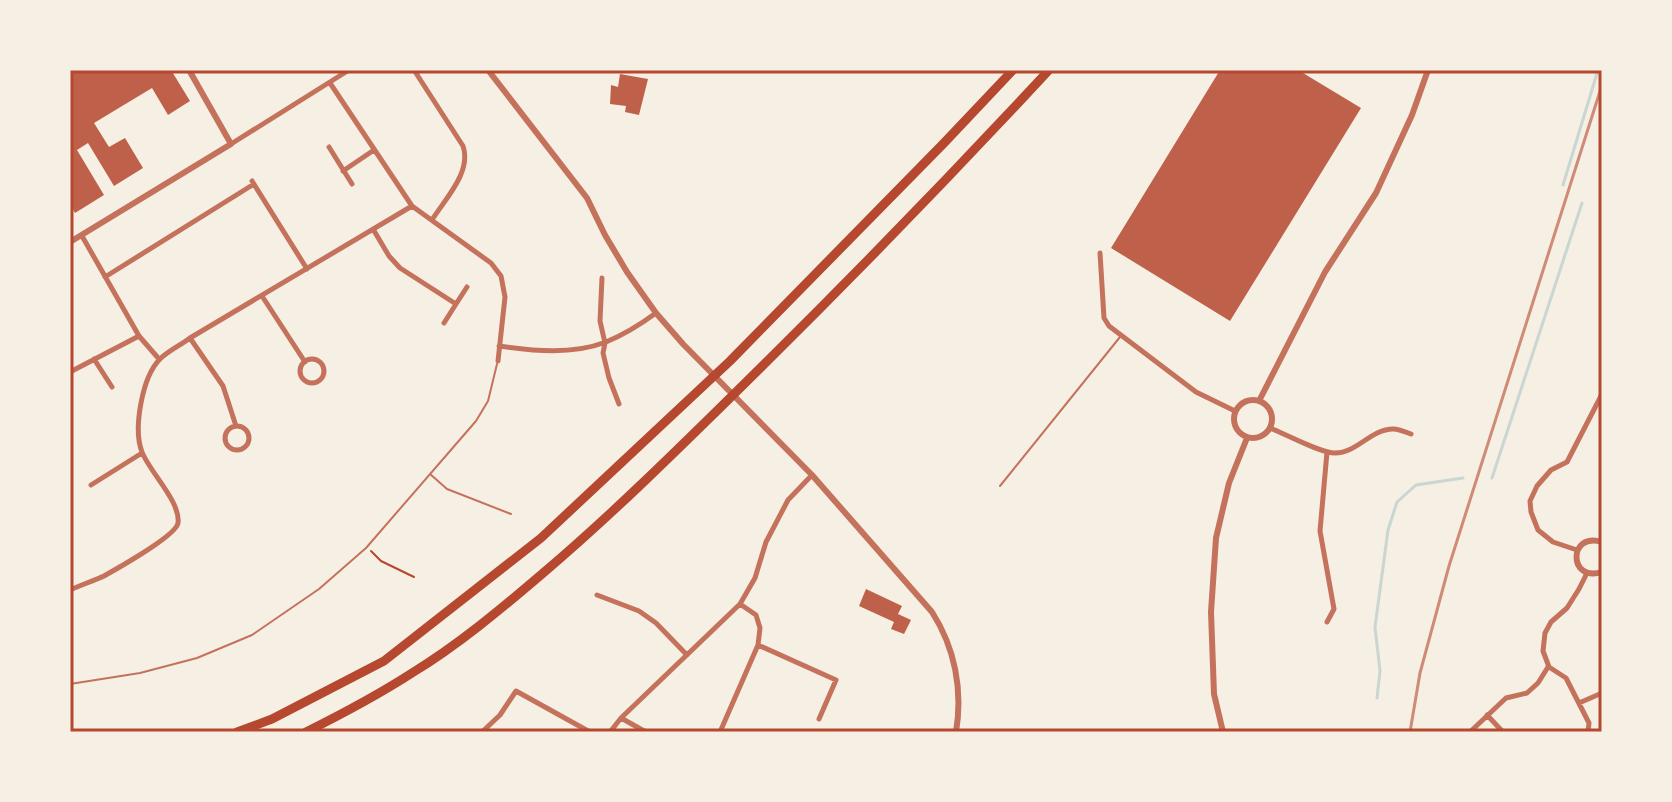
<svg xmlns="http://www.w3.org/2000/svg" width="1672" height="802" font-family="'Fira Sans Condensed',sans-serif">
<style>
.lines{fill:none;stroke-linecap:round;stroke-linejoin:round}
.stream{stroke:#c9d6d2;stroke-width:3}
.building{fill:#bf614a}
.path{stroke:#b5482f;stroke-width:2}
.service{stroke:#c5725c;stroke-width:2}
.minor{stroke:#c5725c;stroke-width:5}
.tertiary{stroke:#c5725c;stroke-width:6}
.motorway{stroke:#b5482f;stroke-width:9}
.rail{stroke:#cf8b77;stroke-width:3}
.neatline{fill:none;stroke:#b5482f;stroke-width:3}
</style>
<rect width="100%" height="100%" fill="#f6efe4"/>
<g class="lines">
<path class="stream" d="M1563,185L1598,70
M1492,478L1582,203
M1377,698L1380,671L1375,627L1388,530L1397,502L1416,485L1463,478"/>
</g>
<path class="building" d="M70,70H171L190,101L168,115L152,88L94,123L109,147L125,138L143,168L114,186L88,143L77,150L104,195L75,213L70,204Z
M1220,70H1298L1361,108L1230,321L1111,248Z
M620,74L648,79L639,115L625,112L626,106L610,104L611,85L618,87Z
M866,589L902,606L898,614L911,620L904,634L891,629L894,622L859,606Z"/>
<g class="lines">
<path class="path" d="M371,551L381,561L414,577"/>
<path class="service" d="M430,474L447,489L511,514
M1000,486L1120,337
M70,684L140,673L197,658L252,635L319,589L366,548L476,421L488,401L497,364"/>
<path class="minor" d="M414,70L463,146C472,172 445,199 432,220
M330,83L412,206L491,263L501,276L505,297L498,361
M231,144L349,70
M329,147L352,184
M343,171L374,150
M252,181L307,269
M373,229L389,256L400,268L456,304L444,323
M82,236L139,336L159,359
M1100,253L1104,318L1109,326L1196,392L1235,411
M105,277L254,184
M602,278L600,321L605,343L603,353L609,378L619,404
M262,296L305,362
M456,304L467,287
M190,338L223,386L236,426
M499,346C534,351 572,355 606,342C623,335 641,324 656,313
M94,359L112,387
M300 371a12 12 0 1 1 24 0a12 12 0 1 1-24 0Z
M70,372L139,336
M225 438a12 12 0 1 1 24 0a12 12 0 1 1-24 0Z
M1270,428C1286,434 1320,453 1335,453C1357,453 1371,429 1393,429C1398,429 1406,432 1411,434
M91,485L142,453
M1577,550L1553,542L1538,530L1531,512L1530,501L1537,486L1551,470L1567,462L1602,394
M1587,573L1579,589L1567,608L1551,622L1545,633L1543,651L1549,667L1566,678L1589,723L1588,732
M70,590C81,585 93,581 104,576C118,568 176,536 178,523C181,502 149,471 142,452C133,429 142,377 160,359C168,351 181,345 190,338L412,206
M597,595L639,611L656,623L687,655
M1327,622L1334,609L1320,531L1327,452
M758,645L836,680L819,719
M1579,703L1602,693
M1487,715L1503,732
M621,718L646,732
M1471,731L1506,698L1527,693L1538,683L1548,667
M482,732L500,715L516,691L590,732
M610,732L621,718L740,604L755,578L766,542L788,500L812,475
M720,732L758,645L760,628L756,615L740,604"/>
<path class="tertiary" d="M488,70L587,198L605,235L627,272L656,313L683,344L812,475L932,612C955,648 963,690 956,732
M70,242L231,144L189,70
M1234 419a19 19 0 1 1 38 0a19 19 0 1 1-38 0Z
M1259,401L1325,272L1376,193L1412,115L1428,70
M1602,542C1568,531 1568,583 1602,572
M1223,732L1214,694L1211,612L1216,538L1229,483L1247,438"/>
<path class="motorway" d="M237,732L272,719L384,661L541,538L730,361L944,143L1013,70
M306,732C342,714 378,695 412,673C458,645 501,609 542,574C608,518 670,457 732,396C840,290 946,181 1049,70"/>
<path class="rail" d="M1410,732L1420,673L1449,566L1602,85"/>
</g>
<rect width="1672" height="802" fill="none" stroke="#f6efe4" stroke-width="144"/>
<rect x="72" y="72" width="1528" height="658" class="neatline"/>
</svg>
